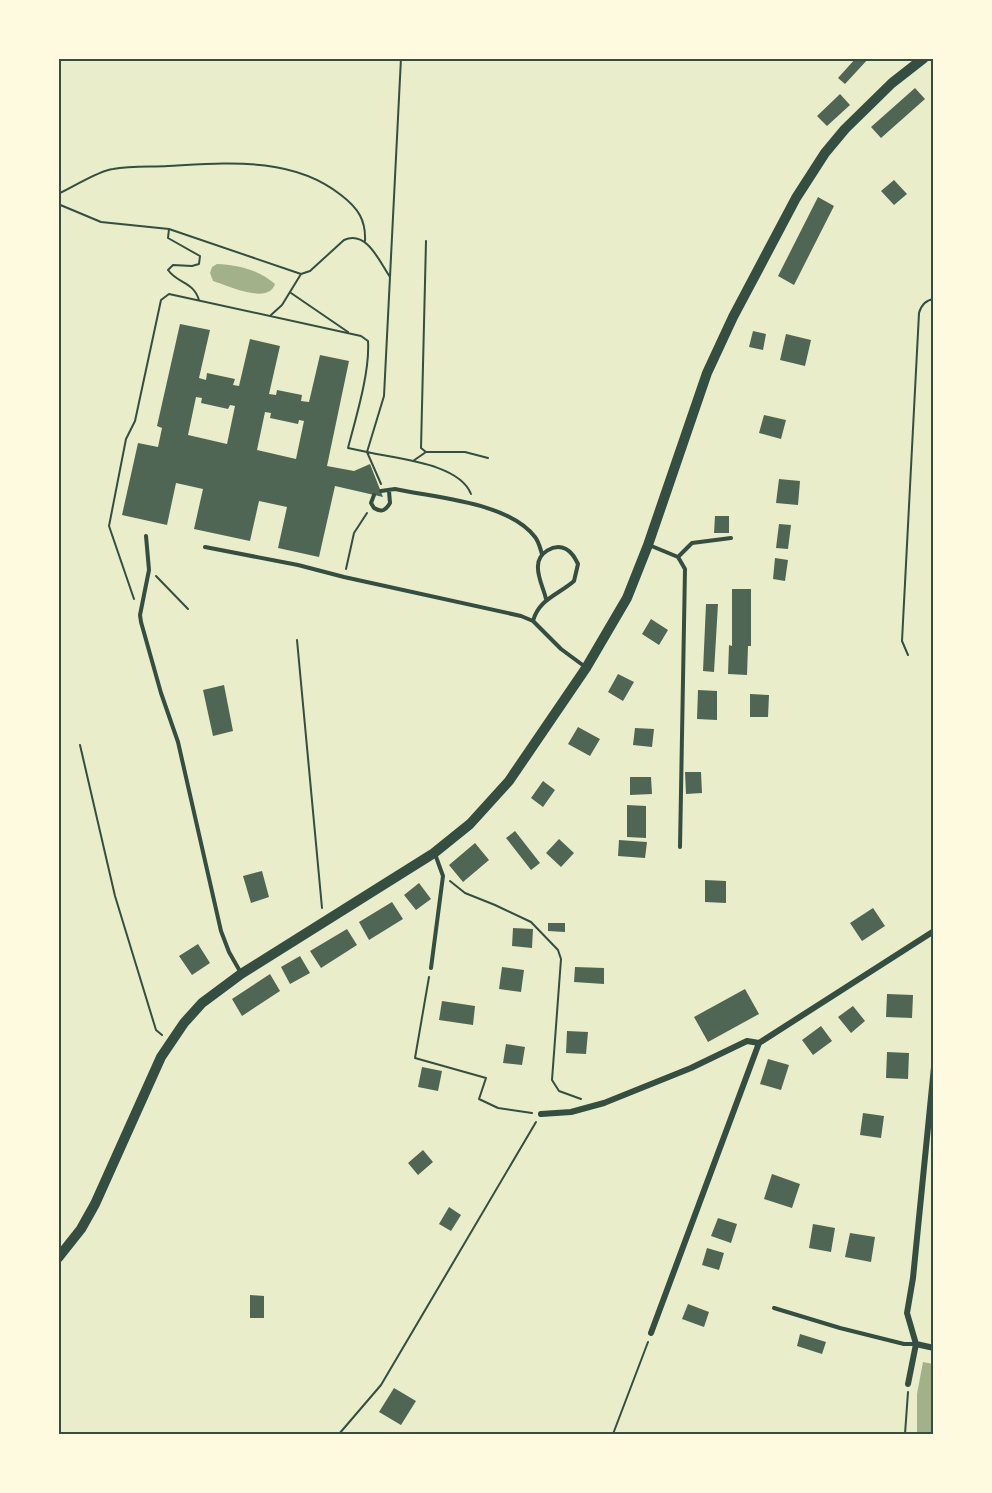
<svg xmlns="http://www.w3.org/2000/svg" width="992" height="1493" font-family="'DejaVu Sans',sans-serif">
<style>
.water{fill:#a3b18a}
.building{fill:#4f6655;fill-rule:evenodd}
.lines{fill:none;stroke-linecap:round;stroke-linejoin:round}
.path{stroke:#344e41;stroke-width:2}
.service{stroke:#344e41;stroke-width:4}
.minor{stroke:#344e41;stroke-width:6}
.primary{stroke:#344e41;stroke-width:10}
.neatline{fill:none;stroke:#344e41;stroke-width:2}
</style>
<rect width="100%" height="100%" fill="#e9edc9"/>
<path class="water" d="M217,264C238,265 260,270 275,284C268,305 229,286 213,281L210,273L212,267Z
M923,1362L933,1364V1434H917V1394Z"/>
<path class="building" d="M856,58H869L845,84L838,78Z
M915,88L925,99L881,138L871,127Z
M840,94L850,105L827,126L817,116Z
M894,180L907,194L894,205L881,191Z
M818,197L834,206L794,285L778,276Z
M180,324L210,330L199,378L206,380L207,373L235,379L233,385L239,386L250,339L280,346L269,394L276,395L277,390L302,395L301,401L309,402L320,355L349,361L327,466L354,471L370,464L383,497L335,486L319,557L278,548L287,507L259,501L250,541L194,529L203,489L176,483L167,525L122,515L138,443L158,447L162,428L157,426ZM196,397L202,398L201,403L228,409L230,405L235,406L227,444L188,435ZM265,412L271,413L270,418L298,424L299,420L304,421L296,459L257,450Z
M753,331L766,334L763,350L749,347Z
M786,334L811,340L805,366L780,360Z
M764,415L786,420L781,439L759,433Z
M779,479L800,481L798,505L776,503Z
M715,516H729V533H714Z
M779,524L791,525L788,549L776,548Z
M775,558L788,560L785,581L773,579Z
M732,589H751V646H748L747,675L728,674L729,645L732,646Z
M706,604H718L714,672L703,671Z
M651,619L668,630L659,645L642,634Z
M618,674L634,682L623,701L608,692Z
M224,685L233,731L213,736L203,690Z
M698,690L717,691V720L697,719Z
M750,694L769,695L768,717H750Z
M578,727L600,739L590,756L568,744Z
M635,728L654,729L652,747L633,745Z
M685,772H701L702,793L686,794Z
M630,777H651L652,794L630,795Z
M543,781L555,790L543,807L531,798Z
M627,805L646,806V838L627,837Z
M515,831L540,863L531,870L506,838Z
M559,839L574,853L561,867L546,853Z
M619,840L647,842L645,858L618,856Z
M475,843L489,860L463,882L449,865Z
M262,871L269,897L251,903L243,876Z
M705,880L726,881V903L705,902Z
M419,883L431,899L416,910L404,895Z
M392,902L403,919L369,940L359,922Z
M873,908L885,926L862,941L850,923Z
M548,923H565V932L548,931Z
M513,928L533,929L532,948L512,946Z
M347,929L357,945L321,968L310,951Z
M198,944L210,963L192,975L179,956Z
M300,956L310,973L290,984L281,967Z
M502,967L524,970L521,992L499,989Z
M575,967L604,968V984L574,982Z
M270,974L280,991L242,1016L232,999Z
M745,989L759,1014L708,1042L694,1017Z
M887,994L913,995L912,1018L886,1017Z
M442,1001L475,1006L473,1025L439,1020Z
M853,1006L865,1021L851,1033L838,1017Z
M821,1026L832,1041L813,1055L802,1040Z
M567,1031L588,1032L586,1054L566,1053Z
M506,1044L525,1047L522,1065L503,1063Z
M887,1052L909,1053L908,1079L886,1078Z
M768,1059L789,1065L781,1090L760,1084Z
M422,1067L442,1071L438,1091L418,1087Z
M863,1113L884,1116L881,1138L860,1135Z
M423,1150L433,1162L418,1175L408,1163Z
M772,1174L800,1184L792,1208L764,1199Z
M449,1207L461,1215L451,1231L439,1224Z
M718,1218L737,1224L731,1243L711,1236Z
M813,1224L835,1228L831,1252L809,1248Z
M850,1233L875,1237L871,1262L845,1257Z
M707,1248L724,1253L719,1270L702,1265Z
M250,1295L264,1296V1318H250Z
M688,1304L709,1312L704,1327L682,1319Z
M800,1334L826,1342L822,1354L797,1346Z
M394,1388L416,1401L401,1425L379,1412Z"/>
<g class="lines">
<path class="path" d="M401,58L384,396L367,452C396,459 459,463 471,494
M58,194C74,187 97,171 113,169C131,166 150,167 168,166C227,163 292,156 341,195C358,208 366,220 365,241
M58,204L101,222L169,229L301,274L310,271L344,240C367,230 379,261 390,277
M169,229L168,238L200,256L199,264L192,266L173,265L168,270C178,284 193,281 199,300
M426,241L421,448L426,452
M291,293L348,332
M271,315L282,305L301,274
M413,461L426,452H465L488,458
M346,569L354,533L367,513
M156,576L188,609
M134,599L109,526L126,439L135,421L161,300L169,294L361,336L368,341C370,372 356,417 348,448L367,452L381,484
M297,640L322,908
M908,655L902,641L919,313C921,306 925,300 934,299
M80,745L115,896L156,1030L162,1035
M450,881L465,893L495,905L531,922L558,950L561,959L552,1080L559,1091L581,1099
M429,977L415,1058L486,1078L479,1099L498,1108L532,1113
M339,1434L381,1385L536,1122
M613,1434L648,1342
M905,1434L908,1392"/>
<path class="service" d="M381,491L395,489C436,498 508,502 535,537C539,542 540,548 542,554
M374,495L371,503L374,508C382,513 386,510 390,503L389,491
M146,536L149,570L140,615L141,622L161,693L178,742L221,931L229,952L241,973
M649,545L678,557L692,543L731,538
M205,547L298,565L344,577L521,616L533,621L561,649L584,666
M678,557L685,569L680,847
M533,621C539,599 558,595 574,581L578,564C575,558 572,552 566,549C554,543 538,553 538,566C537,577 544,589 546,599
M431,968L443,876L435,854
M774,1308L840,1328L904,1344H916"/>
<path class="minor" d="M541,1114L571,1112L604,1103L691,1068L747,1041L759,1043L934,931
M651,1333L759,1043
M916,1344L934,1348
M908,1384L916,1344L907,1313L913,1278L934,1067"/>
<path class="primary" d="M58,1258L81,1229L95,1204L161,1057L184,1023L202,1003L241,974L434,853L470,824L509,781L586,668L627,598L648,545L707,373L733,317L796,198L825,153L845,129L892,83L924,58"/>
</g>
<rect width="992" height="1493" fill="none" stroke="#fefae0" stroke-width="120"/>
<rect x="60" y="60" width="872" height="1373" class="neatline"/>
</svg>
